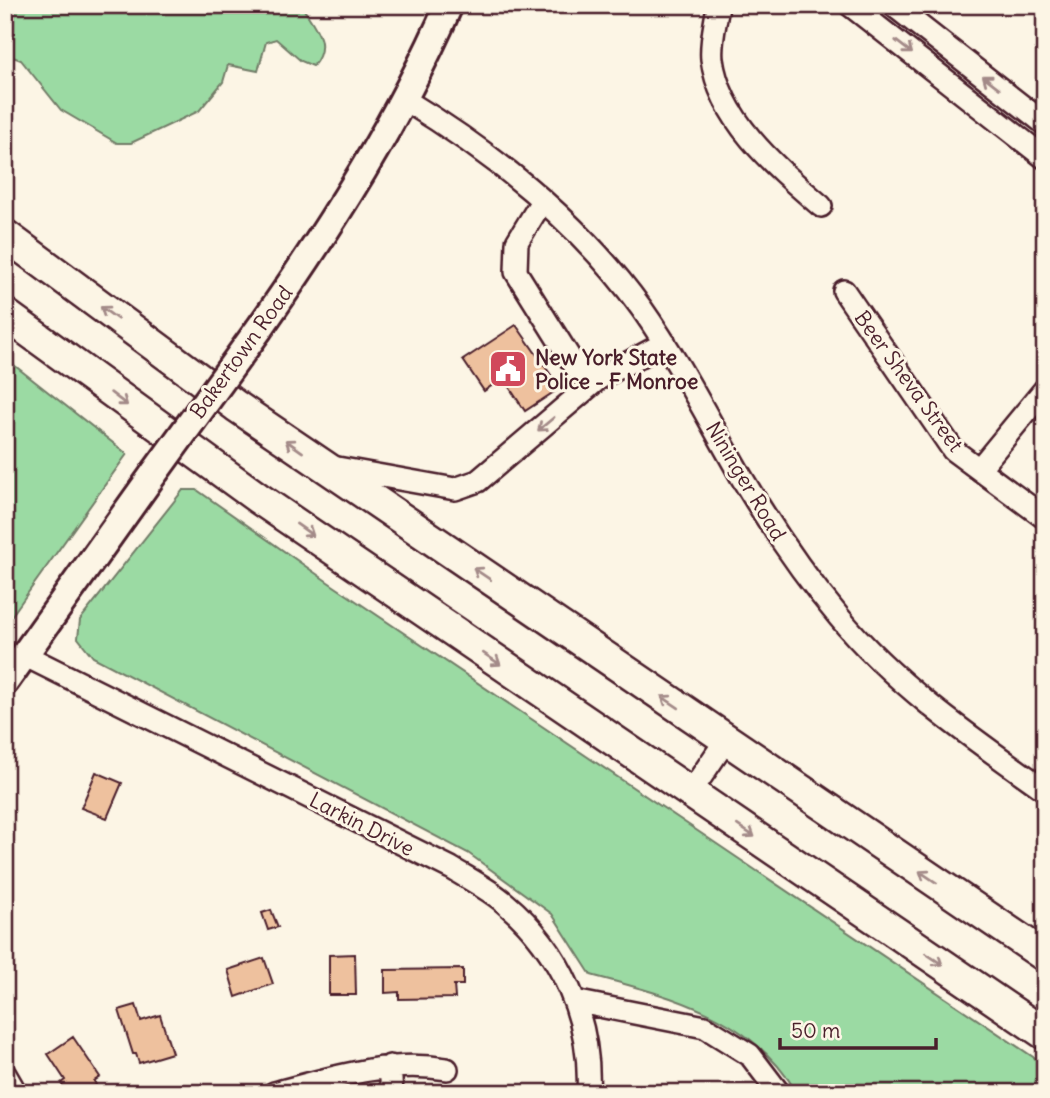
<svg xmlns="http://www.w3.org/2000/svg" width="1050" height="1098" font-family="Delius,sans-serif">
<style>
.green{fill:#9bdaa3;stroke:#727c67;stroke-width:2}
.building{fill:#eec19e;stroke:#4a1f2b;stroke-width:2}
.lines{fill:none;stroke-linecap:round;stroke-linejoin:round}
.minor-casing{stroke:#4a1f2b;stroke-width:26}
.major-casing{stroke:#4a1f2b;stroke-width:32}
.highway-casing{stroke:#4a1f2b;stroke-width:35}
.minor{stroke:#fcf5e5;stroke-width:21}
.major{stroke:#fcf5e5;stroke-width:26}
.highway{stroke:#fcf5e5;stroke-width:30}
.major-bridge-casing{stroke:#4a1f2b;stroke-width:32;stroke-linecap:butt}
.major-bridge{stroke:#fcf5e5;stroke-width:26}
.oneway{stroke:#a38a88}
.labels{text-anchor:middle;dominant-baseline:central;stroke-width:6;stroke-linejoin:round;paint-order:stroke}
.street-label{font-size:21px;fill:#4a1f2b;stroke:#fcf5e5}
.poi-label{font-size:21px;font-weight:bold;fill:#4a1f2b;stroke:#fcf5e5;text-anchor:start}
</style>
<rect width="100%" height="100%" fill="#fcf5e5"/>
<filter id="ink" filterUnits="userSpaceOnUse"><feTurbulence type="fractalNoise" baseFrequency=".0143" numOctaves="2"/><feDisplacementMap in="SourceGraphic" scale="14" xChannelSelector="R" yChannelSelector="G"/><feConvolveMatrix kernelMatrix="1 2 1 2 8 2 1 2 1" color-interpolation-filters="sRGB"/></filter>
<g filter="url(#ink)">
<path class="green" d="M5,5H301C314,26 332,43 313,66L301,61L276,39L266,42L258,71L228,65L223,82L199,111L131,143H117L61,110L21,60L5,54Z
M5,358L127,454L5,625Z
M183,490H197L328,582L1045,1065V1093H797C752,1016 671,996 591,975L552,914L468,853L93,657L78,638L80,620Z"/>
<path class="building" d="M516,325L560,388L525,411L503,378L484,391L463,360Z
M96,772L122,783L107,818L81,808Z
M271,910L278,927L268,930L262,913Z
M355,954L356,995H329V955Z
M264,958L273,984L236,997L228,970Z
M463,969V985H454L455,998L399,999V992L385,993V970Z
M136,1005L141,1021L160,1015L172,1053L139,1063L136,1054H133L119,1010Z
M73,1037L100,1077L94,1081L96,1085L85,1093H67L61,1083L65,1080L48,1054Z"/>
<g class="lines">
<defs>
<path id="minor" d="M718,5C716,22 710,42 712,59C720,121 777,168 821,206
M850,5L1045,158
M893,5L1045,124
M405,100C494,154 581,224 642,309C680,363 709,421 742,478C771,527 802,573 839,617C896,686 972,738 1045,790
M542,201L517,242L516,272L578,371L598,379L665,343
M844,291L953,450L1045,518
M332,467L455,489L478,481L598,379
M979,469L1045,389
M24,655L451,868C469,879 489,889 505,903C561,950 592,1020 588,1093
M690,793L726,740
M574,1001L705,1027L750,1055L779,1093
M390,1066L392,1093
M5,1074L16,1093
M274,1093C331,1078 387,1059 447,1069"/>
<path id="major" d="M259,329C332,225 398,121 449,5
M5,682L155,472"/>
<path id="highway" d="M5,235L236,406L1045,956
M5,314L258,498L1045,1034"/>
</defs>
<use href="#minor" class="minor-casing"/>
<use href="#major" class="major-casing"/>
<use href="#highway" class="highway-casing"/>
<use href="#minor" class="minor"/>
<use href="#major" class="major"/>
<use href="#highway" class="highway"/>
<defs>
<path id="major-bridge" d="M155,472L259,329"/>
</defs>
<use href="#major-bridge" class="major-bridge-casing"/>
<use href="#major-bridge" class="major-bridge"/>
</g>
<defs><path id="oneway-shaft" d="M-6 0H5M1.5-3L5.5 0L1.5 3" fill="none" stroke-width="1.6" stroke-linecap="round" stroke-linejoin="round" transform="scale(1.75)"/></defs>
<g class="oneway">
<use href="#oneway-shaft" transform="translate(904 47) rotate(38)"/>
<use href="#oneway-shaft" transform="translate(991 82) rotate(-142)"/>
<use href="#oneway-shaft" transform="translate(109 313) rotate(-144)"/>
<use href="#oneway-shaft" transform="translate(119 399) rotate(37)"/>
<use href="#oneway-shaft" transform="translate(546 424) rotate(140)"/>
<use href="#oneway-shaft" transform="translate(294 446) rotate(-145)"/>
<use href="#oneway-shaft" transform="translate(305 530) rotate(35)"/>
<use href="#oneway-shaft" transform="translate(482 574) rotate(-146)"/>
<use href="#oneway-shaft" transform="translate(492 659) rotate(34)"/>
<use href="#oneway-shaft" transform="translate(670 702) rotate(-146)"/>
<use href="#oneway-shaft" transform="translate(746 831) rotate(34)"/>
<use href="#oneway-shaft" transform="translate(928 877) rotate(-146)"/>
<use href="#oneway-shaft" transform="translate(934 959) rotate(34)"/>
</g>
</g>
<defs>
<symbol id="civic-square" viewBox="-11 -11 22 22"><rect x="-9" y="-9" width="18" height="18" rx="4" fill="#d1495b" stroke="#fcf5e5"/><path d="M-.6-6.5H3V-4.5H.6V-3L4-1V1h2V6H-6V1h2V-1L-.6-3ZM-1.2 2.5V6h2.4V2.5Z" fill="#fff"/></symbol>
</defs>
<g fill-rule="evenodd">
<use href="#civic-square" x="486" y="347" width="44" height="44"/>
</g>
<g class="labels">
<g class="street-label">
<text transform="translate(241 352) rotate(-54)">Bakertown Road</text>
<text transform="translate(909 381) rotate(54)">Beer Sheva Street</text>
<text transform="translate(746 481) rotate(59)">Nininger Road</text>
<text transform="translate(362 824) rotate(27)">Larkin Drive</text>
</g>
<g class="poi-label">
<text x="535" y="357">New York State<tspan x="535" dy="24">Police - F Monroe</tspan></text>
</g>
</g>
<rect width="1050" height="1098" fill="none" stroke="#fcf5e5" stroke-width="28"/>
<rect x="14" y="14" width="1022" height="1070" fill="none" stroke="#4a1f2b" stroke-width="2.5" filter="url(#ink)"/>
<path d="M780 1038v10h156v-10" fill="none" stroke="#4a1f2b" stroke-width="3.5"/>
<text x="791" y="1038" font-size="21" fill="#4a1f2b" stroke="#fcf5e5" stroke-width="5" paint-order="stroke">50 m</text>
</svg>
